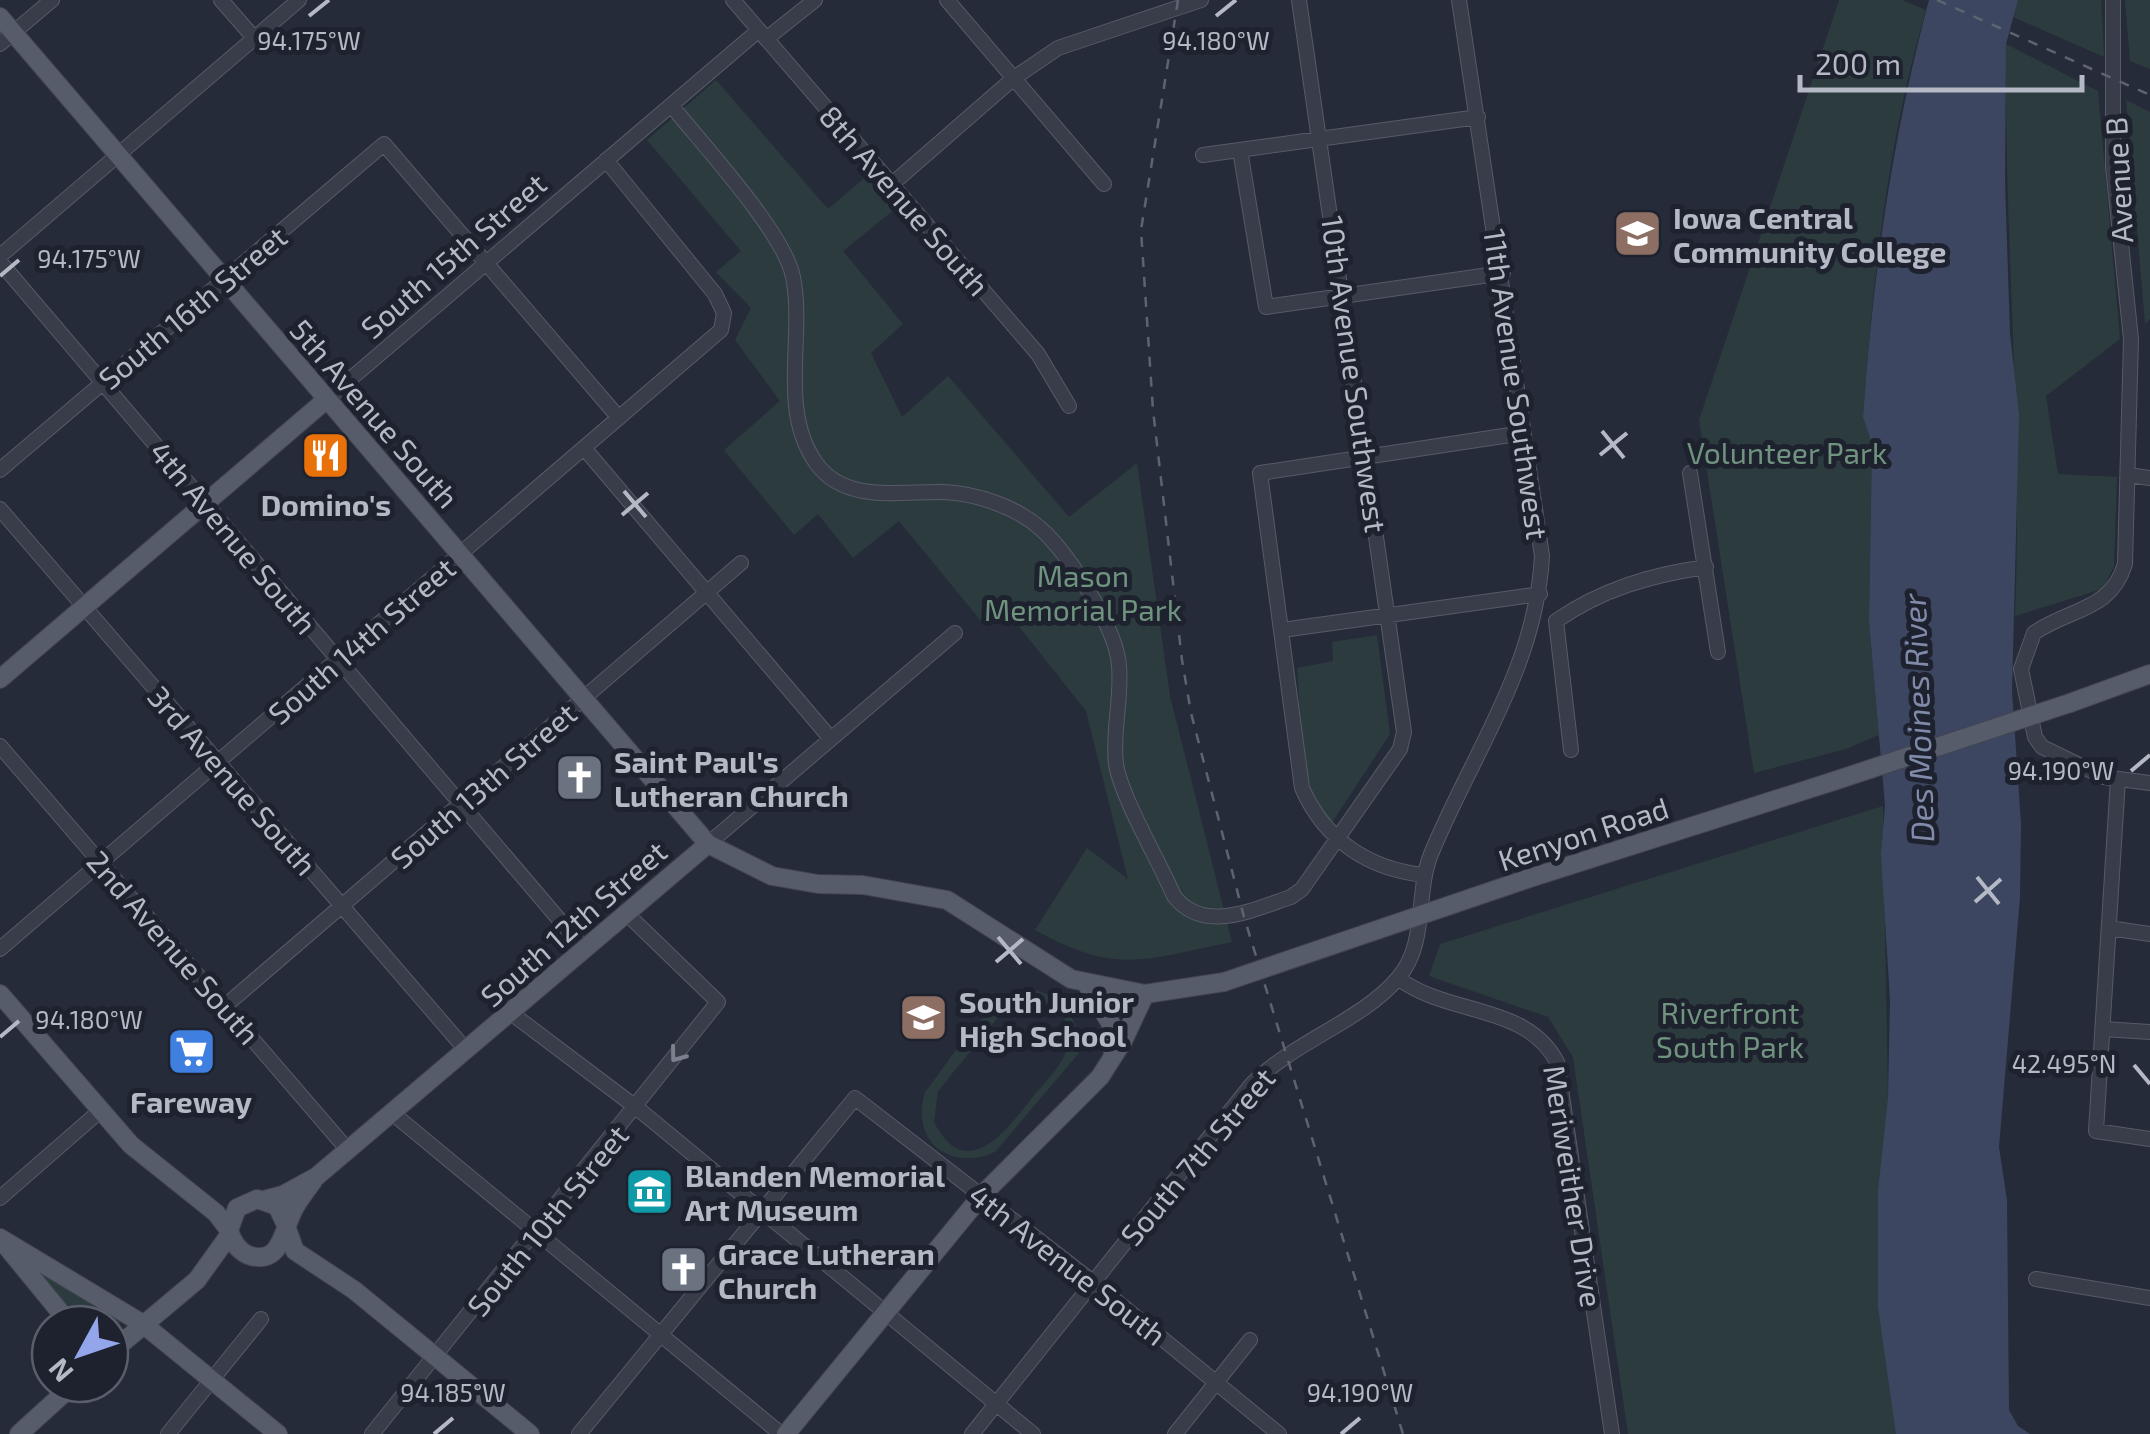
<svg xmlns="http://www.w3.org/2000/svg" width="2150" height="1434" font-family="'Exo 2',sans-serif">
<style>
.green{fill:#2c3b3e;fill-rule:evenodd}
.water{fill:#3d4660}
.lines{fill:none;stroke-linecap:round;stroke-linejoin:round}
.minor-casing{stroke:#575b68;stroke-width:16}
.major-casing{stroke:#424653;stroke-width:20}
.minor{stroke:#393d4a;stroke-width:14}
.major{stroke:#575c6a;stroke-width:18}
.rail{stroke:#5e6372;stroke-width:2.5;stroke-dasharray:10 10;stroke-linecap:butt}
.major-bridge-casing{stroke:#424653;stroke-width:20;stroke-linecap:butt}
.major-bridge{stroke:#575c6a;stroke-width:18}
.oneway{stroke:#7d818e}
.ticks{fill:none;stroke:#b5b8c5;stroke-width:4}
.labels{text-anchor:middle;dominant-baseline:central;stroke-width:10;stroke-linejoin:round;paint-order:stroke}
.street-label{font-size:30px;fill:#b5b8c5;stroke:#1e222f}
.poi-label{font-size:30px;font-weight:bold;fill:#b5b8c5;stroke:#1e222f;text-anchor:start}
.park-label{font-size:30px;fill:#6f937e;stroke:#1e222f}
.water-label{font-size:32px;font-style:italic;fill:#808baa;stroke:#1e222f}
.ticks-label{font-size:25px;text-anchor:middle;fill:#b5b8c5;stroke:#1e222f;stroke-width:10;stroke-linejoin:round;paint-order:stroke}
</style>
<rect width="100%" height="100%" fill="#262b39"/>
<path class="green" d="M1839,0H1902L1926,10C1887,143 1873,279 1863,417L1872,444L1869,621L1879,735L1846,749L1754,773L1699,420Z
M2018,0H2101L2104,57L2013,17Z
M2125,0H2150V69L2130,61Z
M2006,44L2098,91L2120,339L2046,396L2058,474L2117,477L2114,567L2102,589L2015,616C2023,425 2004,236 2006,44Z
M716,80L828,209L867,176L895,209L843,251L903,324L871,353L902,417L948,376L1069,517L1137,463L1170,696L1232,942C1144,959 1118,976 1035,930L1087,848L1128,879L1086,711L1006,610L986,627L899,521L853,558L818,514L794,535L724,450L780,401L735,340L751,308L716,272L741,251L647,140Z
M2126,100L2150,112V319L2145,324Z
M1377,635L1390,734L1333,821C1297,797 1301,710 1297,668L1333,661L1332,642Z
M1883,806L1888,1098L1907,1434H1628L1573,1057L1548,1017L1429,976L1440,944Z
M1033,989L1065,1001L1080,1037L1079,1053L995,1152C949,1172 910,1141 925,1092C954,1056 984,998 1033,989ZM1039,999C1055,1006 1066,1014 1069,1032C1072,1058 1047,1079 1032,1098C1006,1131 966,1185 934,1122L938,1091L1005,1009Z
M34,1269L120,1320L119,1332L110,1339V1324H76Z"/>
<path class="water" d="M1929,0H2018L2006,44L2005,182L2010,334L2019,415L2012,691L2021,824L2020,897L1999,1147L2007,1200L2009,1410L2018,1426L2030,1434H1896L1878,1307V1191L1888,1098L1890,1000L1881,855L1885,805L1869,621L1872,444L1863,417C1873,274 1892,138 1929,0Z"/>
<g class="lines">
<defs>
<path id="minor" d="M221,0L254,38
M733,0L1038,354L1069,406
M947,0L1104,184
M2113,0V167L2131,339L2125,564C2111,611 2070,608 2034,633L2021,669L2035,737L2042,747L2104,777L2150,783
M766,39L815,0
M0,44L52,0
M671,105C702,144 784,232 793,277C805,337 778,409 816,463C845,504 901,491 943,492C975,493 1017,507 1041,529C1069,554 1117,629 1119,666C1122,699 1112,732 1116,764C1121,797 1160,863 1174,896C1203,934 1252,910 1291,897L1302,889L1400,749L1404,732L1299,0
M1240,150L1266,307L1503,273
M1203,155L1478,117
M891,185L1014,78L1058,48L1201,0
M0,256L299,0
M0,262L585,950
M327,399L759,30
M584,448L831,739
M0,470L384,144L619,418
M1690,473L1718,652
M2128,475L2150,478
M0,509L466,1050
M1556,621C1602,589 1651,575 1706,567
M1556,621L1571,750
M1282,630L1540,594
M0,746L347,1149
M2118,779L2096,1131L2150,1139
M708,844L955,633
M1424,875C1368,869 1325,840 1302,788L1260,473L1523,433
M2109,928L2150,934
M0,949L721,330L724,313L715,294L606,160
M1398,978C1447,1016 1526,1003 1557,1062L1612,1434
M225,1006L741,563
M511,1013L637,1108L1033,1434
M2103,1029L2150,1032
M391,1112L781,1434
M0,1198L101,1110
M2036,1279L2150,1298
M168,1434L261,1319
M372,1434L718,1002L627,914
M579,1434L855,1098L1093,1282L1279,1434
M972,1434L1251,1085C1294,1041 1362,1021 1398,978C1428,943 1415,894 1431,854C1472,754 1536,668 1542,556L1459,0
M1175,1434L1250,1340"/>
<path id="major" d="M0,17L708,844L772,876L818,884L863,885L947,900L1071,979L1145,994L1224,982
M0,679L327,399
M2070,703L2150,674
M1527,879L1834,781
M1086,983L1111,1024L1113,1056
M0,994L131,1145L216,1213L229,1230
M264,1200L283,1195L316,1177L708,844
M286,1225L277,1206L257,1199L237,1208L229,1230C232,1241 237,1250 248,1255C282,1267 283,1228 294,1209C299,1199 306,1191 313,1181
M287,1229L295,1251L354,1290L530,1434
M0,1238L143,1324L278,1434
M7,1247L70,1324
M110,1353L197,1280L230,1234
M19,1434L74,1384
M786,1434L982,1195L1100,1077L1123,1041L1145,994"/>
</defs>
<use href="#minor" class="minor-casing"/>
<use href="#major" class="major-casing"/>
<use href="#minor" class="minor"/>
<use href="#major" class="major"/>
<path class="rail" d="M1178,0L1141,230L1153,410L1182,660L1191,713L1244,917L1403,1434
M1937,0L2150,95"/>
<defs>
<path id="major-bridge" d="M1834,781L2070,703
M1224,982L1527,879"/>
</defs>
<use href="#major-bridge" class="major-bridge-casing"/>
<use href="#major-bridge" class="major-bridge"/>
</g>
<defs><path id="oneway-chevron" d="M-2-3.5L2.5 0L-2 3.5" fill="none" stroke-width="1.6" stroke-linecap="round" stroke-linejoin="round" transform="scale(2.5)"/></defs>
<use class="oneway" href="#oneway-chevron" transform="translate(677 1055) rotate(127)"/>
<path class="ticks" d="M309,16L329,0M1216,16L1236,0M0,276L19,260M1602,431L1624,458M1600,455L1627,433M624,491L646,517M622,515L648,493M2131,771L2150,755M1977,877L1999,904M1975,902L2001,879M998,937L1021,964M996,962L1023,939M0,1037L19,1021M2134,1065L2150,1084M434,1434L453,1418M1341,1434L1360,1418"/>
<defs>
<symbol id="university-square" viewBox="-11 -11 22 22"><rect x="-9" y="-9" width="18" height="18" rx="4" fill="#8d6e63" stroke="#1e222f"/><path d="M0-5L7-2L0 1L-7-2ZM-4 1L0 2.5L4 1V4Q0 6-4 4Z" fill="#fff"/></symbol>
<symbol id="restaurant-square" viewBox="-11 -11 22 22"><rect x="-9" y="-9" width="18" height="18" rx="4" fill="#e8710a" stroke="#1e222f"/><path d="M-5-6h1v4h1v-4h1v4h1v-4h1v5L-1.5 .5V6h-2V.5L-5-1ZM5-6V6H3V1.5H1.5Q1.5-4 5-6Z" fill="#fff"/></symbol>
<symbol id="church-square" viewBox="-11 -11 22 22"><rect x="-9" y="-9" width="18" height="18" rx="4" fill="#6b7280" stroke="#1e222f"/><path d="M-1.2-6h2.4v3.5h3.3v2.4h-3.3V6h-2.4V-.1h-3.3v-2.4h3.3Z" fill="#fff"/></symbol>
<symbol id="school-square" viewBox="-11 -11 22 22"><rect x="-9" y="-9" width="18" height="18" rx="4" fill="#8d6e63" stroke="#1e222f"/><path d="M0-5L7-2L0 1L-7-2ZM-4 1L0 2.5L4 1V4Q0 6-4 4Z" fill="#fff"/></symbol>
<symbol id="supermarket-square" viewBox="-11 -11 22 22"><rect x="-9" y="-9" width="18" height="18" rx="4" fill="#3f7fe0" stroke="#1e222f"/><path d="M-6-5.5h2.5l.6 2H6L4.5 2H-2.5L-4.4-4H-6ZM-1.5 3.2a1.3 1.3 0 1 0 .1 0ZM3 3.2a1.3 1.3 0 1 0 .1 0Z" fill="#fff"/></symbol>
<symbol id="museum-square" viewBox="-11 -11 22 22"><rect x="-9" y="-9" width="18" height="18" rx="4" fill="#0f9aa8" stroke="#1e222f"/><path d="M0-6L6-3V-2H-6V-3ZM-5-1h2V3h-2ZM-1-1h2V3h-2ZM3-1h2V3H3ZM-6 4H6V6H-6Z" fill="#fff"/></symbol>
</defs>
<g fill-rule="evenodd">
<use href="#university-square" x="1610" y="206" width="55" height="55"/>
<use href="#restaurant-square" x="298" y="428" width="55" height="55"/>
<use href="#church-square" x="552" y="750" width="55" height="55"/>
<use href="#school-square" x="896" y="990" width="55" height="55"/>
<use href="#supermarket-square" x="164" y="1024" width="55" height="55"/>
<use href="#museum-square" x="622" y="1164" width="55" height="55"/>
<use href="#church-square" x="656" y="1242" width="55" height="55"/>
</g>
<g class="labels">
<g class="street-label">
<text transform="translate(2118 180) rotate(-93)">Avenue B</text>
<text transform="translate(905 200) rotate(49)">8th Avenue South</text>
<text transform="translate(453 255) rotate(-41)">South 15th Street</text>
<text transform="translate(192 307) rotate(-40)">South 16th Street</text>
<text transform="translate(1355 374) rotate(82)">10th Avenue Southwest</text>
<text transform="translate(1517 384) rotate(82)">11th Avenue Southwest</text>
<text transform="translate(375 413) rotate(49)">5th Avenue South</text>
<text transform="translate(234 537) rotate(50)">4th Avenue South</text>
<text transform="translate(361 640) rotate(-41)">South 14th Street</text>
<text transform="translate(233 780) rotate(49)">3rd Avenue South</text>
<text transform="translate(483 785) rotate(-41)">South 13th Street</text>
<text transform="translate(1583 833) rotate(-18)">Kenyon Road</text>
<text transform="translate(573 923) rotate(-41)">South 12th Street</text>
<text transform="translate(174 947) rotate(49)">2nd Avenue South</text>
<text transform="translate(1197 1156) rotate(-50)">South 7th Street</text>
<text transform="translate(1574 1186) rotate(81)">Meriweither Drive</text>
<text transform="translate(547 1220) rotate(-51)">South 10th Street</text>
<text transform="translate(1068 1264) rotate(38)">4th Avenue South</text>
</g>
<g class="poi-label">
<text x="1673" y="217">Iowa Central<tspan x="1673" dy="34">Community College</tspan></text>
<text x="326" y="504" text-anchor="middle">Domino's</text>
<text x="614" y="761">Saint Paul's<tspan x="614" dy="34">Lutheran Church</tspan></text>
<text x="959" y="1001">South Junior<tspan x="959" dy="34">High School</tspan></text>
<text x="191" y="1101" text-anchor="middle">Fareway</text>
<text x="685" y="1175">Blanden Memorial<tspan x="685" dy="34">Art Museum</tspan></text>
<text x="718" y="1253">Grace Lutheran<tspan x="718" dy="34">Church</tspan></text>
</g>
<g class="park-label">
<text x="1787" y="452">Volunteer Park</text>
<text x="1083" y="575">Mason<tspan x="1083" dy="34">Memorial Park</tspan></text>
<text x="1730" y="1012">Riverfront<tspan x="1730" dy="34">South Park</tspan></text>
</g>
<g class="water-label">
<text transform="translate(1917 718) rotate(-92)">Des Moines River</text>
</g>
</g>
<g class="ticks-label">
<text x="309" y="50">94.175°W</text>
<text x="1216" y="50">94.180°W</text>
<text x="89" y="268">94.175°W</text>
<text x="2061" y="780">94.190°W</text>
<text x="89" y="1029">94.180°W</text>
<text x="2064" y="1073">42.495°N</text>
<text x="453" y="1402">94.185°W</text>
<text x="1360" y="1402">94.190°W</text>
</g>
<g transform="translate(80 1354) rotate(230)"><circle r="48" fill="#1e222f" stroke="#5a5e6b" stroke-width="2.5"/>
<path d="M0-8L18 38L0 25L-18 38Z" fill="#94a6eb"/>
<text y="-15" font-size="28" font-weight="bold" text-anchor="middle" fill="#b5b8c5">N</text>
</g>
<path d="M1800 75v15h282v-15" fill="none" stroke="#b5b8c5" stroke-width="5"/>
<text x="1815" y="75" font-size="30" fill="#b5b8c5" stroke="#1e222f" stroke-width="8" paint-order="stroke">200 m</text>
</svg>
